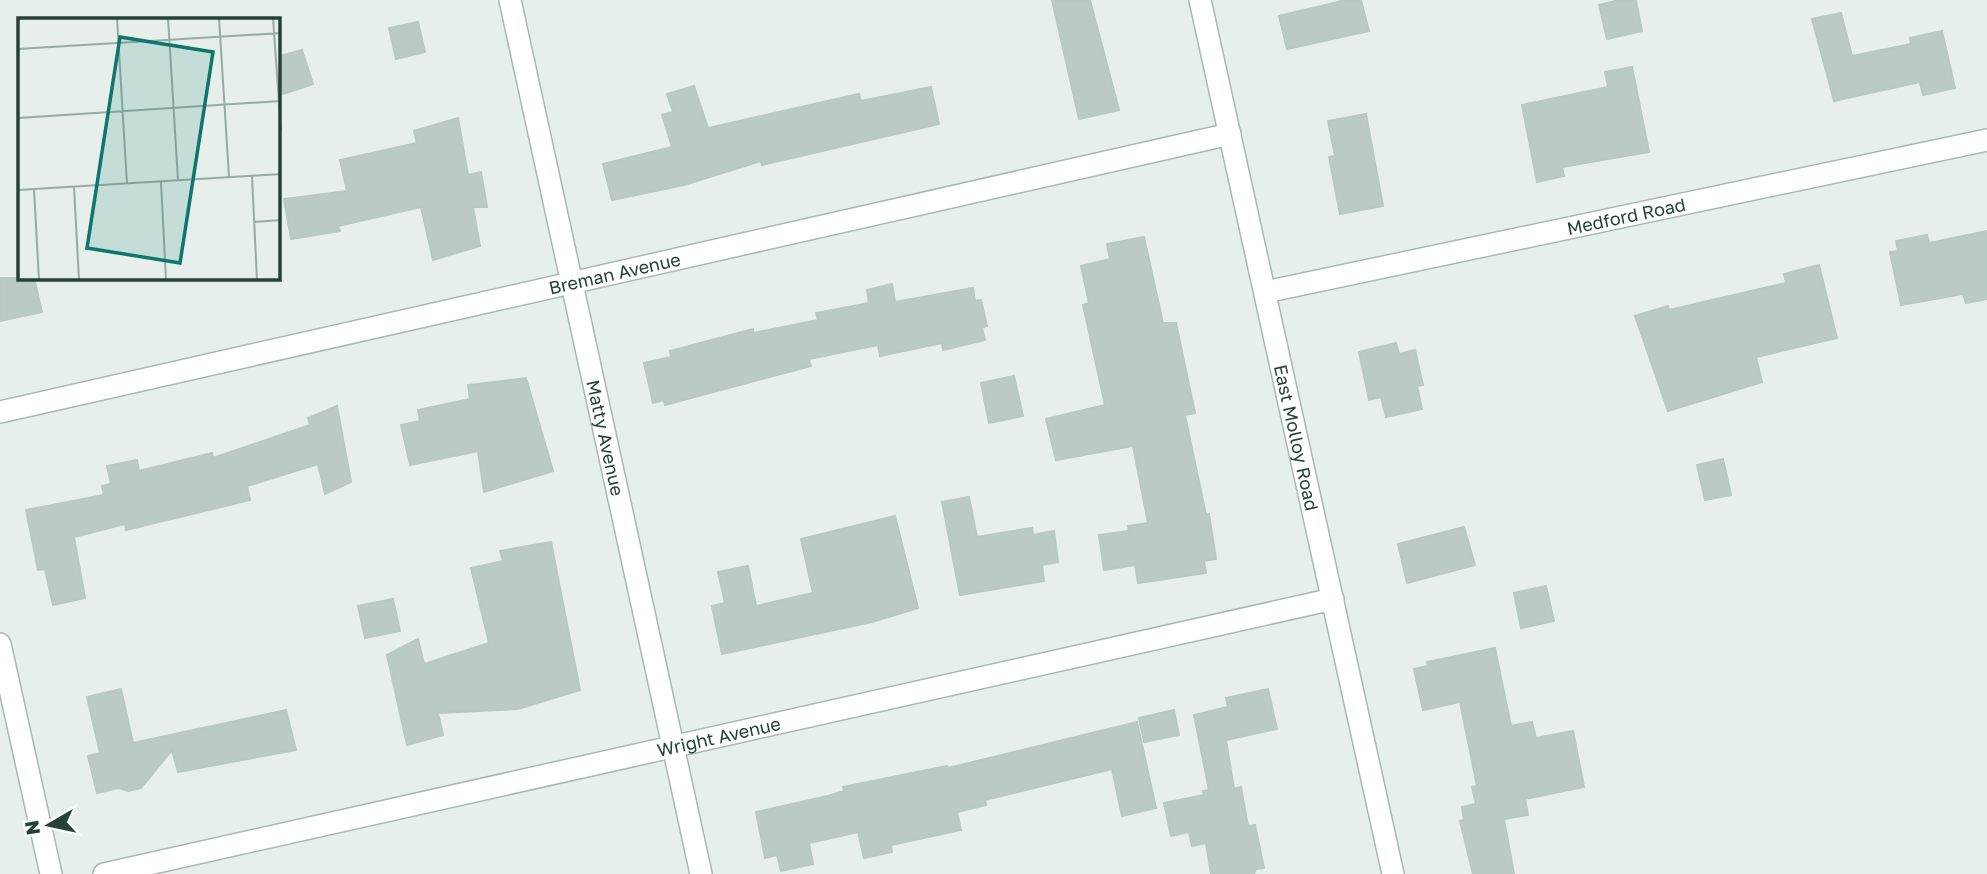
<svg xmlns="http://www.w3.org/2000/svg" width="1987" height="874" font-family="'Golos Text',sans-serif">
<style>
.building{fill:#bbcac4;stroke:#b8c9c2;stroke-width:2}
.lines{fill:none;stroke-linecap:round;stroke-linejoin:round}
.minor-casing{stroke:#a8b8b2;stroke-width:24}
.minor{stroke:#fff;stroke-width:21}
.labels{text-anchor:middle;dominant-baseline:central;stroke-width:5;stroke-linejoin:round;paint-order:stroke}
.street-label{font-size:18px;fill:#24423a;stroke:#f7fbf9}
.inset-road{fill:none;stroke:#98aaa4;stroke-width:2}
.view{fill:#0f766e;fill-opacity:0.15;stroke:#0f766e;stroke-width:3.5}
.inset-edge{fill:none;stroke:#24423a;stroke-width:3.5}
</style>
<rect width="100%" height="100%" fill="#e6efeb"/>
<path class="building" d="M1052,0H1090L1119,110L1079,119Z
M1346,0H1361L1369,31L1287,49L1279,16Z
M1620,0H1636L1642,31L1607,39L1599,5Z
M1841,13L1852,56L1911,44L1910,38L1942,31L1955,88L1923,95L1920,82L1834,101L1812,19Z
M418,22L425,52L396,59L389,28Z
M302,50L313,84L283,94L280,56Z
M1632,67L1649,152L1562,167L1564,176L1537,182L1522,105L1608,87L1605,72Z
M694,86L708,128L859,94L861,101L931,87L939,124L762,165L761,161L684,185L612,200L603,164L672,147L662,115L673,112L667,94Z
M1366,114L1383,206L1340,214L1329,157L1335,156L1328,121Z
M458,118L468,175L481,172L487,207H473L480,246L433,260L421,207L338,226L340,231L291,239L284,199L347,191L340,160L417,143L414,131Z
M1987,231V299L1966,303L1963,294L1901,305L1890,252L1898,251L1896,241L1927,235L1929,243Z
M1144,237L1163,323H1176L1195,413L1185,415L1206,515L1209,514L1216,559L1204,561L1206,573L1138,583L1135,565L1104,570L1099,535L1129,531L1128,526L1148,523L1133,446L1056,460L1046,419L1105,405L1083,305L1089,303L1081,266L1110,259L1107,244Z
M1819,265L1837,338L1756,357L1762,382L1668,411L1635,316L1668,306L1669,310L1786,283L1784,274Z
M0,278H34L42,312L0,321Z
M892,284L895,302L973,288L975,301L981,300L987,326L982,328L985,340L943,350L942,343L880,356L878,345L809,359L811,366L665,405L664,400L653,403L644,363L671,357L670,351L753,329V333L818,320L816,313L869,303L867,290Z
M1396,343L1399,354L1415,350L1423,385L1417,386L1422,409L1386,417L1381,397L1369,400L1359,352Z
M1014,376L1023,416L989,423L981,383Z
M526,378L553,471L484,492L478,451L410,465L401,425L420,421L418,410L470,399L468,385Z
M337,406L351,482L325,494L318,464L247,486L250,500L126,530L125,524L74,537L85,598L53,605L45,569L38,570L26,510L104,495L102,486L111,484L107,466L137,460L139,471L212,453L213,458L310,425L308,418Z
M1723,459L1731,495L1705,500L1697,465Z
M969,497L977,537L1032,528L1033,535L1054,531L1058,562L1042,565L1044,581L960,595L942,502Z
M895,516L918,608L872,622L722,654L712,606L725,603L718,572L748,566L756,606L813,593L801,539Z
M1464,527L1475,565L1407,583L1398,544Z
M551,542L580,690L518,709L438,713L443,735L407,745L387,655L418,639L424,664L489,643L471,568L503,561L500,551Z
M1546,586L1554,621L1521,628L1514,593Z
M393,599L400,631L365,638L358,606Z
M1495,648L1511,726L1532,722L1536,738L1573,731L1584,787L1525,799L1528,815L1504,819L1514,874H1473L1460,821L1464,820L1462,807L1476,804L1472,787L1477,786L1460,702L1423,710L1414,669L1428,666L1427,662Z
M121,689L133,743L286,710L296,750L178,772L172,750L141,788L128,791L119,788L97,793L88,756L100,753L87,697Z
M1268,689L1277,729L1226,740L1234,789L1241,787L1248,826L1255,825L1264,868L1256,869L1254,874H1211L1206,843L1192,846L1189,832L1171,836L1164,803L1204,795L1203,791L1209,790L1194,715L1228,707L1226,698Z
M1174,710L1179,735L1144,742L1139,718Z
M1137,722L1156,808L1122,816L1112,769L985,800L986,805L957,812L961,830L891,845L892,852L864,858L858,832L809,843L813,864L781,871L777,855L765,858L756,812L828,796L844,791L843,787L947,766L948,768Z"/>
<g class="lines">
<defs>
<g id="minor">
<path id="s1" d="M510,0L701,874"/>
<path id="s2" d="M1200,0L1393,874"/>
<path id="s3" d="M1265,292L1987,140"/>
<path id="s4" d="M0,412L1230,134"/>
<path d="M0,644L51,874"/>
<path id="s5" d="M104,874L1333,599"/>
</g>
</defs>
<use href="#minor" class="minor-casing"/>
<use href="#minor" class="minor"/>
</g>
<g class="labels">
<g class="street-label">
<text stroke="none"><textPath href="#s3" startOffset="369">Medford Road</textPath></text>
<text stroke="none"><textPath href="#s4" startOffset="630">Breman Avenue</textPath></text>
<text stroke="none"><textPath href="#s1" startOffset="448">Matty Avenue</textPath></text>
<text stroke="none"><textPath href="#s2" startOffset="448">East Molloy Road</textPath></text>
<text stroke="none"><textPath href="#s5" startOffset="630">Wright Avenue</textPath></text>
</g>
</g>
<g transform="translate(18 18)">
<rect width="262" height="262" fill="#e6efeb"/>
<path class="inset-road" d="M99,0L109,166M150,0L160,162M201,0L211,159M255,0L263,113M0,31L263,15M0,100L263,83M234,158L239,262M143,164L148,262M56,169L61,262M16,171L21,262M0,172L263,156M236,204L263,202"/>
<path class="view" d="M102,19L195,34L162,245L69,230Z"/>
<rect width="262" height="262" class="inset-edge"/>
</g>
<g transform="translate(49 825) rotate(261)" stroke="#f7fbf9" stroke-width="5" paint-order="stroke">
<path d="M0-5L12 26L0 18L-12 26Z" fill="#24423a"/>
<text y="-10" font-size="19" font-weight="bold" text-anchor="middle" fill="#24423a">N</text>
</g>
</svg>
